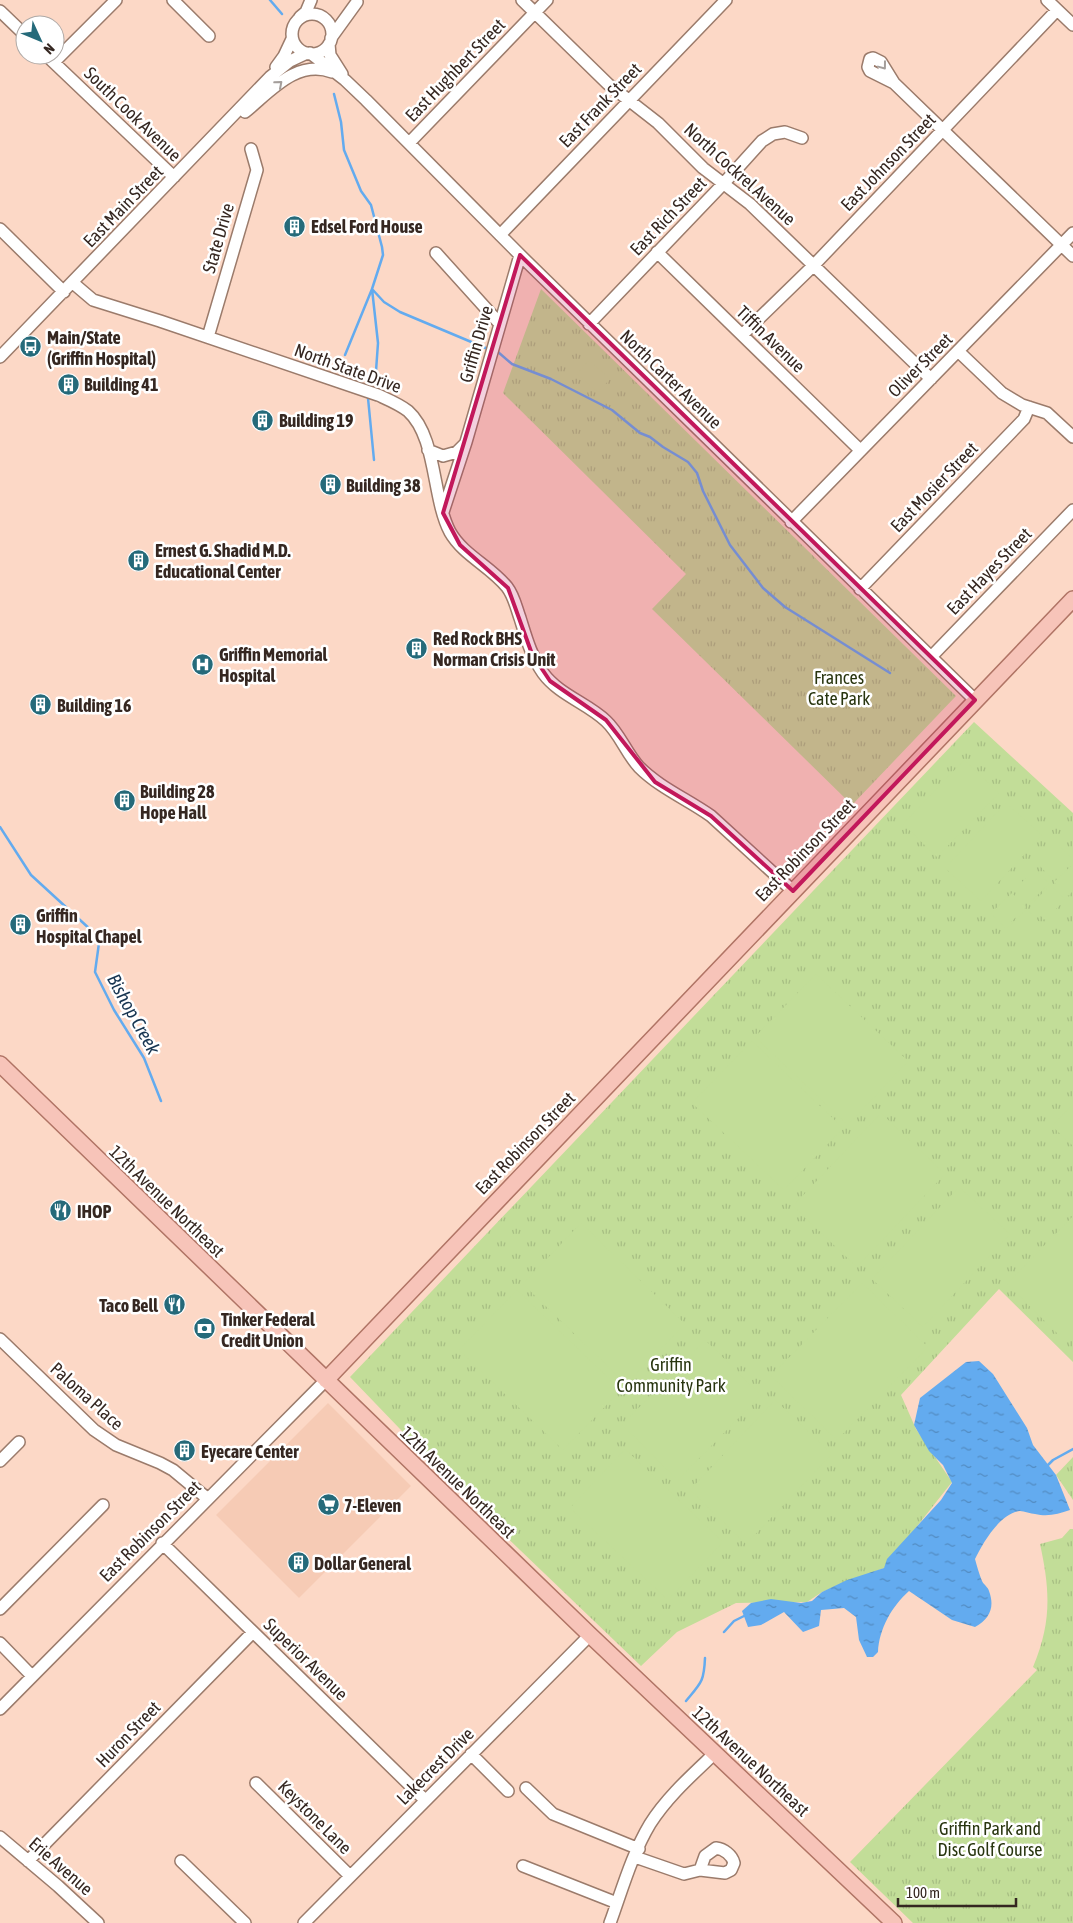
<svg xmlns="http://www.w3.org/2000/svg" width="1073" height="1923" font-family="'Asap Condensed',sans-serif">
<style>
.built{fill:#f6cbb5}
.park{fill:url(#park-tufts)}
.garden{fill:#c2dd98}
.water{fill:url(#water-ripples)}
.lines{fill:none;stroke-linecap:round;stroke-linejoin:round}
.stream{stroke:#63abef;stroke-width:2.5}
.minor-casing{stroke:#9b7b6b;stroke-width:14}
.major-casing{stroke:#b07465;stroke-width:18}
.minor{stroke:#fff;stroke-width:11}
.major{stroke:#f7c4b9;stroke-width:15}
.oneway{stroke:#a49e9b}
.marked{fill:#c2185b;fill-opacity:0.2;stroke:#c2185b;stroke-width:4;stroke-linejoin:round}
.labels{text-anchor:middle;dominant-baseline:central;stroke-width:5;stroke-linejoin:round;paint-order:stroke}
.street-label{font-size:18px;fill:#352721;stroke:#fff}
.poi-label{font-size:18px;font-weight:bold;fill:#352721;stroke:#fff;text-anchor:start}
.park-label{font-size:18px;fill:#28350f;stroke:#fff}
.water-label{font-size:19px;font-style:italic;fill:#173551;stroke:#fff}
</style>
<defs>
<pattern id="park-tufts" width="24" height="20" patternUnits="userSpaceOnUse" patternTransform="scale(1.25)"><rect width="24" height="20" fill="#c2dd98"/><path d="M3 7l-1-3M5 7V3M7 7l1-3M15 17l-1-3M17 17v-4M19 17l1-3" fill="none" stroke="#a7be83"/></pattern>
<pattern id="water-ripples" width="26" height="14" patternUnits="userSpaceOnUse" patternTransform="scale(1.25)"><rect width="26" height="14" fill="#63abef"/><path d="M2 4q2-2 4 0t4 0M15 11q2-2 4 0t4 0" fill="none" stroke="#528bc1"/></pattern>
</defs>
<rect width="100%" height="100%" fill="#fcd8c6"/>
<path class="built" d="M328,1403L411,1486L299,1598L216,1515Z"/>
<path class="park" d="M541,289L956,696L852,805L652,609L686,574L503,393Z
M974,722L1073,813V1362L999,1289L901,1395L916,1429L952,1482L884,1568L822,1592L807,1602L736,1603L677,1632L641,1666L474,1506L350,1377Z
M1073,1457V1500L1056,1475Z
M1070,1529H1073V1923H913L850,1862L1037,1670L1033,1667C1052,1622 1050,1590 1040,1544L1062,1538Z"/>
<path class="garden" d="M589,360L610,379L598,392L577,374Z
M964,760L999,793L937,857L903,824Z
M1006,803L1042,835L981,901L945,868Z
M1059,845L1073,860L1053,880L1039,865Z
M1073,864V891L1068,896L1054,882Z
M1035,869L1049,884L1029,903L1015,889Z
M1051,885L1065,900L1045,920L1030,905Z
M1012,893L1026,907L1005,928L991,913Z
M1027,909L1041,924L1021,944L1006,929Z
M816,974L908,1061L848,1125L755,1037Z
M752,1041L843,1128L784,1190L692,1103Z
M1073,1104V1146L1052,1126Z
M881,1113L945,1174L857,1267L793,1206Z
M959,1187L1010,1234L923,1327L872,1279Z
M1073,1216V1321L1059,1335L1007,1284Z
M581,1223L685,1324L626,1384L523,1284Z
M862,1283L928,1347L837,1440L771,1376Z
M517,1290L621,1390L563,1450L459,1350Z
M705,1340L761,1395L678,1480L622,1425Z
M775,1400L832,1454L746,1544L690,1490Z
M625,1449L723,1542L668,1600L570,1508Z"/>
<path class="water" d="M979,1361L993,1374L1027,1428L1033,1445L1056,1475L1070,1510C1058,1514 1048,1517 1035,1514C1031,1514 1024,1511 1020,1511C1000,1513 983,1543 975,1559C977,1566 979,1574 982,1581C984,1585 988,1587 989,1591C995,1607 990,1619 975,1627L952,1620L909,1591C892,1606 879,1629 878,1652L873,1657H867L859,1640L856,1617L844,1608L821,1610L819,1626L803,1632L784,1612L761,1625L748,1627L742,1611L751,1603L771,1599L801,1603L812,1601L822,1592L847,1580L884,1568L887,1559L941,1500L952,1483L943,1465L929,1451L914,1425L920,1398L966,1362Z"/>
<g class="lines">
<path class="stream" d="M270,0L282,14
M334,94L341,122L344,150L361,191L371,205L382,247L383,255L372,289L378,343L376,371L370,385
M498,352L512,364L551,379L612,410L640,433L650,437L663,447L688,462L697,473L703,491L730,545L763,588L785,607L890,673
M345,355L372,289L384,302L400,312L488,349
M368,398L374,460
M0,827L31,875L92,931
M98,938L99,943L95,972L114,1010L144,1058L161,1101
M1046,1467L1053,1460L1073,1449
M724,1632L734,1621L746,1615
M686,1701C701,1683 704,1682 705,1658"/>
<defs>
<path id="minor" d="M173,0L209,36
M522,0L608,84L658,123L703,168L750,204L931,379
M1047,0L1073,25
M0,11L25,35
M292 34a20 20 0 1 1 40 0a20 20 0 1 1-40 0Z
M300,17L306,12L311,0
M331,38L357,2
M329,44L330,55L342,74
M310,53L345,80L366,100L520,255L975,700
M46,55L174,177
M54,62L116,0
M276,67L284,56L292,39
M894,83L881,62L873,58L870,59L868,67L870,71L894,83L1073,256
M245,112C270,92 296,59 332,72
M409,143L547,0
M0,229L64,292
M500,235L726,0
M657,252L860,450
M436,253L500,324
M73,283L93,300L160,321L378,395C389,400 399,404 408,411C437,437 432,498 450,532C463,555 490,566 507,587C514,596 516,607 520,618C526,637 531,656 543,673C559,695 587,703 606,721C620,734 626,753 639,767C660,788 687,799 711,816L793,891
M589,324L724,183L762,141L773,134L785,132L802,138
M742,335L814,265L1057,10
M208,337L257,170L251,149
M958,351L1002,393L1022,405L1047,413L1073,437
M0,357L270,77L290,61L307,53
M428,450L443,456L457,452L465,444
M443,512L466,442L520,255
M791,522L1073,233
M860,589L1024,419L1029,407
M931,657L1073,510
M0,1339L94,1430L116,1445L160,1463L173,1470L208,1499
M0,1461L19,1442
M162,1543L425,1800
M0,1609L103,1505
M0,1643L32,1676
M0,1709L326,1380
M471,1754L508,1791
M256,1783L350,1876
M526,1788L553,1814L639,1849
M0,1837L58,1886L98,1923
M635,1857L684,1874L700,1870L725,1873L731,1870L734,1863C732,1855 724,1849 716,1848L705,1856L700,1870
M28,1861L253,1632
M181,1861L245,1923
M523,1866L617,1903
M304,1923L590,1635
M610,1923C622,1890 632,1854 650,1824C667,1797 692,1775 715,1753"/>
<path id="major" d="M0,1064L590,1635L894,1923
M326,1380L1073,599"/>
</defs>
<use href="#minor" class="minor-casing"/>
<use href="#major" class="major-casing"/>
<use href="#minor" class="minor"/>
<use href="#major" class="major"/>
</g>
<defs><path id="oneway-chevron" d="M-2-3.5L2.5 0L-2 3.5" fill="none" stroke-width="1.6" stroke-linecap="round" stroke-linejoin="round" transform="scale(1.25)"/></defs>
<g class="oneway">
<use href="#oneway-chevron" transform="translate(883 66) rotate(53)"/>
<use href="#oneway-chevron" transform="translate(279 84) rotate(-41)"/>
</g>
<path class="marked" d="M520,255L975,700L793,891L711,816L655,782L606,720L550,681L532,654L508,588L460,545L443,513Z"/>
<defs>
<symbol id="building-disc" viewBox="-11 -11 22 22"><circle r="9.5" fill="#256a7a" stroke="#fff"/><path d="M-4-6H4V6H1V3H-1V6H-4ZM-2.5-4.3h1.7v1.8h-1.7ZM.8-4.3h1.7v1.8H.8ZM-2.5-1h1.7V.8h-1.7ZM.8-1h1.7V.8H.8Z" fill="#fff"/></symbol>
<symbol id="bus-disc" viewBox="-11 -11 22 22"><circle r="9.5" fill="#256a7a" stroke="#fff"/><path d="M-5-6H5V4H4V6H2V4H-2V6H-4V4H-5ZM-3.5-4V0h7V-4ZM-3.5 1.2v1.5H-2V1.2ZM2 1.2v1.5H3.5V1.2Z" fill="#fff"/></symbol>
<symbol id="hospital-disc" viewBox="-11 -11 22 22"><circle r="9.5" fill="#256a7a" stroke="#fff"/><path d="M-5-5h3v3.5h4V-5h3V5h-3V1.5h-4V5h-3Z" fill="#fff"/></symbol>
<symbol id="restaurant-disc" viewBox="-11 -11 22 22"><circle r="9.5" fill="#256a7a" stroke="#fff"/><path d="M-5-6h1v4h1v-4h1v4h1v-4h1v5L-1.5 .5V6h-2V.5L-5-1ZM5-6V6H3V1.5H1.5Q1.5-4 5-6Z" fill="#fff"/></symbol>
<symbol id="bank-disc" viewBox="-11 -11 22 22"><circle r="9.5" fill="#256a7a" stroke="#fff"/><path d="M-6-4H6V4H-6ZM0-2.3a2.3 2.3 0 1 0 0 4.6a2.3 2.3 0 1 0 0-4.6Z" fill="#fff"/></symbol>
<symbol id="supermarket-disc" viewBox="-11 -11 22 22"><circle r="9.5" fill="#256a7a" stroke="#fff"/><path d="M-6-5.5h2.5l.6 2H6L4.5 2H-2.5L-4.4-4H-6ZM-1.5 3.2a1.3 1.3 0 1 0 .1 0ZM3 3.2a1.3 1.3 0 1 0 .1 0Z" fill="#fff"/></symbol>
</defs>
<g fill-rule="evenodd">
<use href="#building-disc" x="282" y="214" width="25" height="25"/>
<use href="#bus-disc" x="18" y="334" width="25" height="25"/>
<use href="#building-disc" x="56" y="372" width="25" height="25"/>
<use href="#building-disc" x="250" y="408" width="25" height="25"/>
<use href="#building-disc" x="318" y="472" width="25" height="25"/>
<use href="#building-disc" x="126" y="548" width="25" height="25"/>
<use href="#building-disc" x="404" y="636" width="25" height="25"/>
<use href="#hospital-disc" x="190" y="652" width="25" height="25"/>
<use href="#building-disc" x="28" y="692" width="25" height="25"/>
<use href="#building-disc" x="112" y="788" width="25" height="25"/>
<use href="#building-disc" x="8" y="912" width="25" height="25"/>
<use href="#restaurant-disc" x="48" y="1198" width="25" height="25"/>
<use href="#restaurant-disc" x="162" y="1292" width="25" height="25"/>
<use href="#bank-disc" x="192" y="1316" width="25" height="25"/>
<use href="#building-disc" x="172" y="1438" width="25" height="25"/>
<use href="#supermarket-disc" x="316" y="1492" width="25" height="25"/>
<use href="#building-disc" x="286" y="1550" width="25" height="25"/>
</g>
<g class="labels">
<g class="street-label">
<text transform="translate(455 70) rotate(-46)">East Hughbert Street</text>
<text transform="translate(600 105) rotate(-46)">East Frank Street</text>
<text transform="translate(133 114) rotate(44)">South Cook Avenue</text>
<text transform="translate(888 162) rotate(-46)">East Johnson Street</text>
<text transform="translate(740 174) rotate(42)">North Cockrel Avenue</text>
<text transform="translate(123 206) rotate(-46)">East Main Street</text>
<text transform="translate(668 216) rotate(-46)">East Rich Street</text>
<text transform="translate(218 238) rotate(-74)">State Drive</text>
<text transform="translate(771 339) rotate(44)">Tiffin Avenue</text>
<text transform="translate(476 344) rotate(-74)">Griffin Drive</text>
<text transform="translate(920 365) rotate(-45)">Oliver Street</text>
<text transform="translate(348 368) rotate(20)">North State Drive</text>
<text transform="translate(671 379) rotate(44)">North Carter Avenue</text>
<text transform="translate(934 487) rotate(-46)">East Mosier Street</text>
<text transform="translate(989 571) rotate(-46)">East Hayes Street</text>
<text transform="translate(805 850) rotate(-46)">East Robinson Street</text>
<text transform="translate(525 1143) rotate(-46)">East Robinson Street</text>
<text transform="translate(167 1201) rotate(44)">12th Avenue Northeast</text>
<text transform="translate(87 1396) rotate(42)">Paloma Place</text>
<text transform="translate(458 1482) rotate(44)">12th Avenue Northeast</text>
<text transform="translate(150 1531) rotate(-45)">East Robinson Street</text>
<text transform="translate(306 1659) rotate(44)">Superior Avenue</text>
<text transform="translate(128 1734) rotate(-46)">Huron Street</text>
<text transform="translate(751 1761) rotate(43)">12th Avenue Northeast</text>
<text transform="translate(435 1766) rotate(-45)">Lakecrest Drive</text>
<text transform="translate(315 1817) rotate(45)">Keystone Lane</text>
<text transform="translate(61 1866) rotate(41)">Erie Avenue</text>
</g>
<g class="poi-label">
<text x="311" y="226">Edsel Ford House</text>
<text x="47" y="337">Main/State<tspan x="47" dy="21">(Griffin Hospital)</tspan></text>
<text x="84" y="384">Building 41</text>
<text x="279" y="420">Building 19</text>
<text x="346" y="485">Building 38</text>
<text x="155" y="550">Ernest G. Shadid M.D.<tspan x="155" dy="21">Educational Center</tspan></text>
<text x="433" y="638">Red Rock BHS<tspan x="433" dy="21">Norman Crisis Unit</tspan></text>
<text x="219" y="654">Griffin Memorial<tspan x="219" dy="21">Hospital</tspan></text>
<text x="57" y="705">Building 16</text>
<text x="140" y="791">Building 28<tspan x="140" dy="21">Hope Hall</tspan></text>
<text x="36" y="915">Griffin<tspan x="36" dy="21">Hospital Chapel</tspan></text>
<text x="77" y="1211">IHOP</text>
<text x="158" y="1305" text-anchor="end">Taco Bell</text>
<text x="221" y="1319">Tinker Federal<tspan x="221" dy="21">Credit Union</tspan></text>
<text x="201" y="1451">Eyecare Center</text>
<text x="344" y="1505">7-Eleven</text>
<text x="314" y="1563">Dollar General</text>
</g>
<g class="park-label">
<text x="839" y="677">Frances<tspan x="839" dy="21">Cate Park</tspan></text>
<text x="671" y="1364">Griffin<tspan x="671" dy="21">Community Park</tspan></text>
<text x="990" y="1828">Griffin Park and<tspan x="990" dy="21">Disc Golf Course</tspan></text>
</g>
<g class="water-label">
<text transform="translate(134 1014) rotate(61)">Bishop Creek</text>
</g>
</g>
<g transform="translate(40 40) rotate(134)"><circle r="24" fill="#ffffff" stroke="#aea9a6"/>
<path d="M0-4L9 19L0 12L-9 19Z" fill="#256a7a"/>
<text y="-8" font-size="14" font-weight="bold" text-anchor="middle" fill="#352721">N</text>
</g>
<path d="M898 1898v8h118v-8" fill="none" stroke="#352721" stroke-width="2.5"/>
<text x="906" y="1898" font-size="15" fill="#352721" stroke="#ffffff" stroke-width="4" paint-order="stroke">100 m</text>
</svg>
